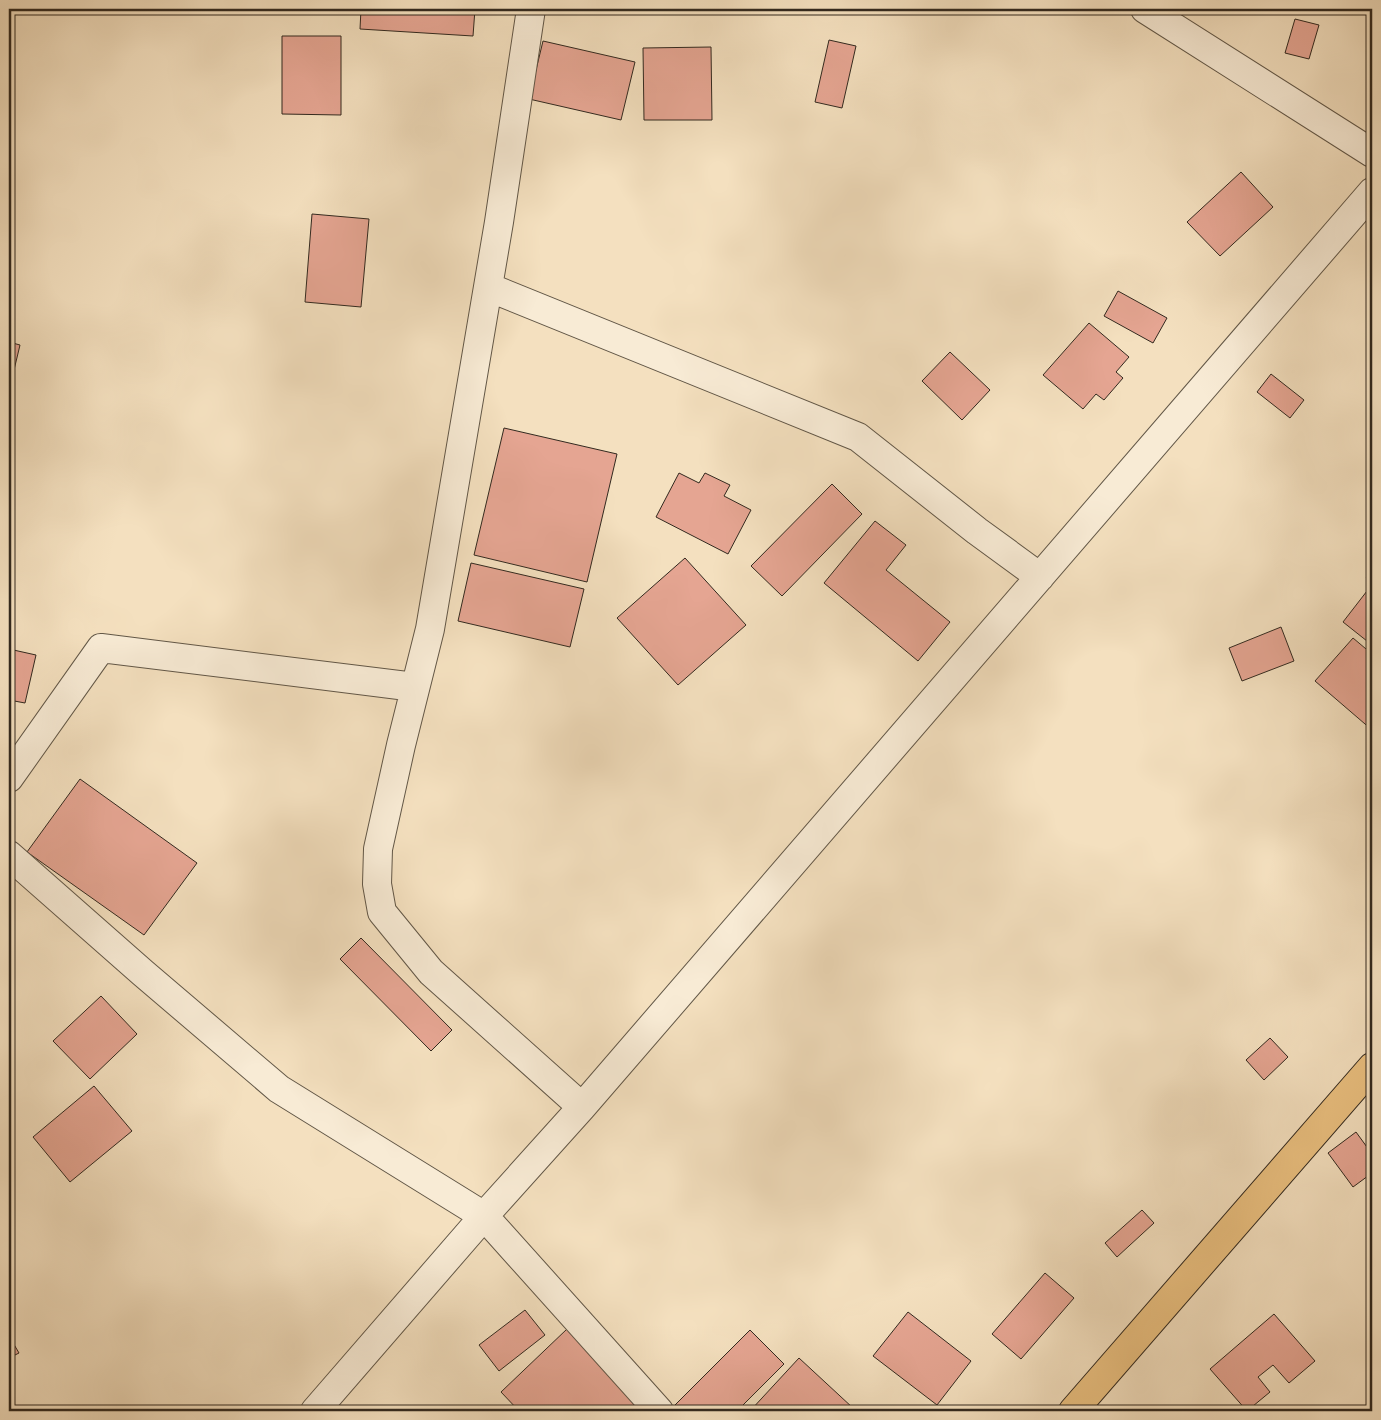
<svg xmlns="http://www.w3.org/2000/svg" width="1381" height="1420" font-family="'IM FELL Double Pica',serif">
<style>
.building{fill:#e5a592;stroke:#32291f}
.lines{fill:none;stroke-linecap:round;stroke-linejoin:round}
.minor-casing{stroke:#625747;stroke-width:30}
.major-casing{stroke:#32291f;stroke-width:30}
.minor{stroke:#f8ebd5;stroke-width:28}
.major{stroke:#eac080;stroke-width:28}
</style>
<rect width="100%" height="100%" fill="#f4e0bf"/>
<filter id="stains"><feTurbulence type="fractalNoise" baseFrequency=".004" numOctaves="4"/><feColorMatrix values="0 0 0 0 .2 0 0 0 0 .09 0 0 0 0 .02 0 0 0 .5 -.17"/></filter>
<radialGradient id="worn" r=".72"><stop offset=".6" stop-color="#630" stop-opacity="0"/><stop offset="1" stop-color="#630" stop-opacity=".3"/></radialGradient>
<path class="building" d="M361,9H475L473,36L360,29Z
M1295,19L1319,25L1309,59L1285,53Z
M282,36H341V115L282,114Z
M829,40L856,46L842,108L815,102Z
M543,41L635,62L621,120L529,99Z
M711,47L712,120H644L643,48Z
M1241,172L1273,207L1220,256L1187,222Z
M312,214L369,219L361,307L305,302Z
M1118,291L1167,318L1153,343L1104,316Z
M1089,323L1129,357L1116,372L1123,378L1104,400L1096,394L1083,409L1043,375Z
M9,342L20,345L14,370L9,369Z
M950,352L990,390L962,420L922,381Z
M1271,374L1304,400L1290,418L1257,392Z
M504,428L617,454L587,582L474,555Z
M679,473L699,483L705,473L730,485L724,496L751,510L728,554L656,517Z
M832,484L862,514L782,596L751,566Z
M875,521L906,545L886,570L950,622L918,661L824,583Z
M685,558L746,625L678,685L617,618Z
M471,563L584,589L570,647L458,621Z
M1372,571V584L1366,578Z
M1367,591L1372,596V645L1343,622Z
M1281,627L1294,661L1242,681L1229,648Z
M1353,638L1372,654V730L1315,681Z
M9,649L36,655L25,703L9,700Z
M80,779L197,863L144,935L27,852Z
M361,938L452,1030L431,1051L340,959Z
M101,996L137,1034L90,1079L53,1041Z
M1270,1038L1288,1057L1264,1080L1246,1060Z
M94,1086L132,1131L70,1182L33,1137Z
M1356,1132L1372,1154V1173L1353,1187L1328,1153Z
M1142,1210L1154,1223L1117,1257L1105,1243Z
M1045,1273L1074,1298L1021,1359L992,1334Z
M525,1310L545,1335L499,1371L479,1345Z
M908,1312L971,1361L937,1405L873,1356Z
M1274,1314L1315,1361L1289,1383L1273,1365L1258,1377L1270,1392L1247,1411L1210,1369Z
M567,1329L641,1411H519L501,1392Z
M750,1330L784,1364L737,1411H681L675,1405Z
M9,1336L19,1353L9,1358Z
M799,1358L853,1408L850,1411H750Z"/>
<g class="lines">
<defs>
<path id="minor" d="M531,9L499,222L430,629L401,745L378,849L377,884L382,912L431,972L582,1107
M1145,9L1372,153
M488,287L858,437L977,531L1040,577
M9,778L101,648L415,687
M9,855L143,973L279,1089L484,1216L659,1411
M315,1411L484,1216L582,1107L1372,192"/>
<path id="major" d="M1073,1411L1372,1067"/>
</defs>
<use href="#minor" class="minor-casing"/>
<use href="#major" class="major-casing"/>
<use href="#minor" class="minor"/>
<use href="#major" class="major"/>
</g>
<rect width="1381" height="1420" fill="none" stroke="#f4e0bf" stroke-width="30"/>
<rect x="10" y="10" width="1361" height="1400" fill="none" stroke="#32291f" stroke-width="2.5"/>
<rect x="15" y="15" width="1351" height="1390" fill="none" stroke="#32291f"/>
<rect width="100%" height="100%" filter="url(#stains)"/>
<rect width="100%" height="100%" fill="url(#worn)"/>
</svg>
